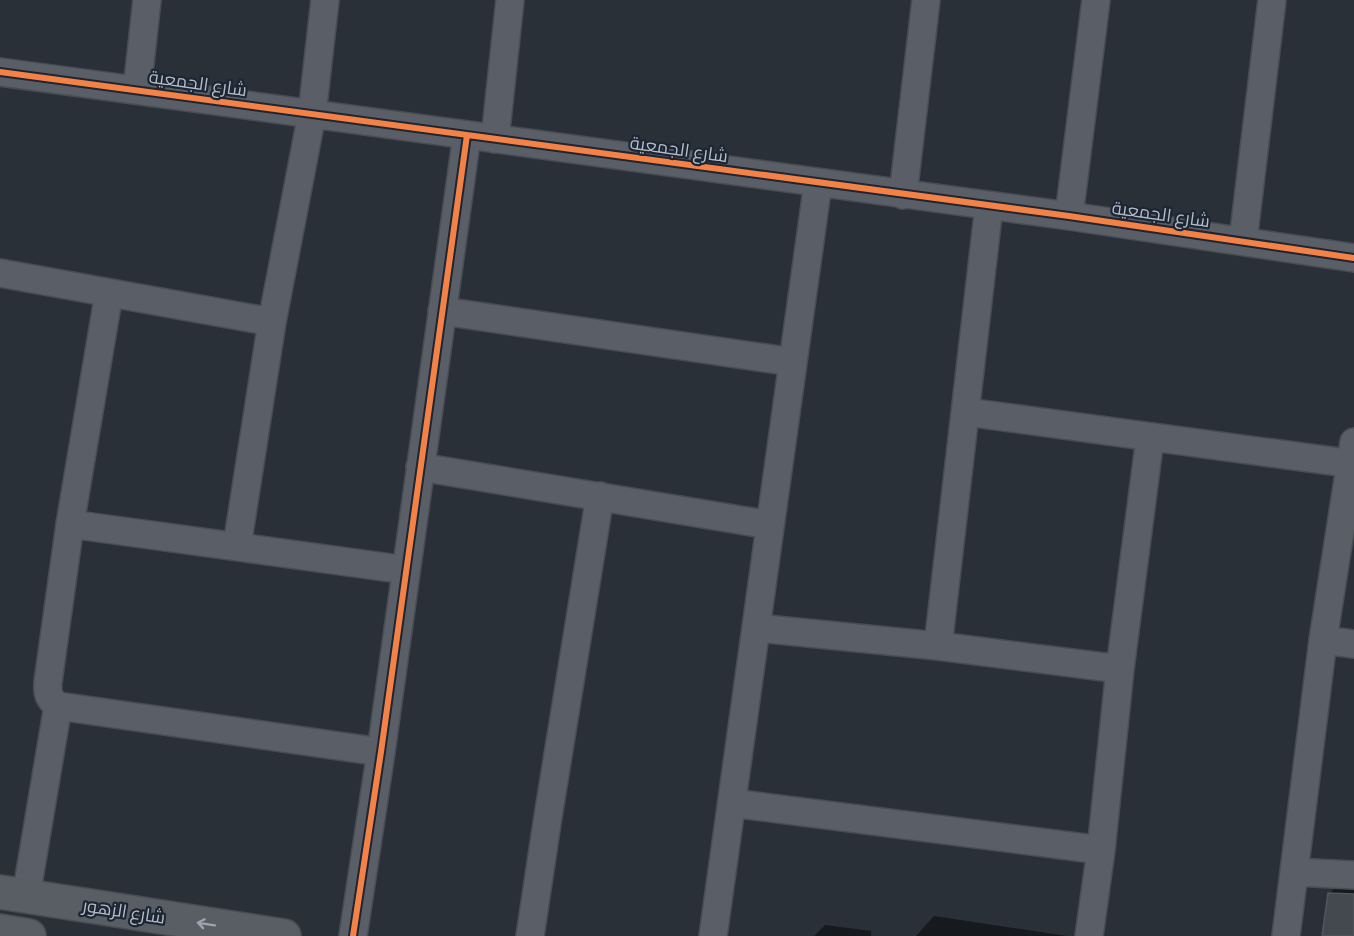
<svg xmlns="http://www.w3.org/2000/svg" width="1354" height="936" font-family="'Titillium Web',Cairo,sans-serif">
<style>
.shadow{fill:#0007}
.building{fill:#444950;stroke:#52575f;stroke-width:1.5}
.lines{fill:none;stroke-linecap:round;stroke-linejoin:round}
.street-casing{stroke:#484c53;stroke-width:30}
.secondary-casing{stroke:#484c53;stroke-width:36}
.street{stroke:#5a5e66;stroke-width:27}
.secondary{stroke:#595d64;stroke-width:33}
.cycleway-casing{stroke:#1d2633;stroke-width:10}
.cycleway{stroke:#f48246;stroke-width:6}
.oneway{stroke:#9da4b0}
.labels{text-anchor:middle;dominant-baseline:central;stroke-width:4.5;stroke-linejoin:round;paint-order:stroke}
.street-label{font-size:18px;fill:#b4bcc9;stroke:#1d2633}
</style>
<rect width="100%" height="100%" fill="#2a3038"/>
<path class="shadow" d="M1343,880L1354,881V936H1324L1329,894Z
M934,916L1067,936H916Z
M825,925L871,931V936H814Z"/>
<path class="building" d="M1328,893L1354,894V936H1322Z"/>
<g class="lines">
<defs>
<path id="street" d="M0,72L1069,216L1354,258
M137,90L147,0
M495,139L510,0
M903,195L926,0
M1069,216L1096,0
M1243,241L1272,0
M0,273L272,322
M109,293L70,524L48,682C47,694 49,699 58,706L381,752
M442,311L793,362
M966,412L1354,464
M420,467L770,525
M70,524L406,570
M237,546L272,322L312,114L325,0
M757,628L938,646L1120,669
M1323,640L1354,644
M938,646L989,206
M732,803L1101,850
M1294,872L1354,875
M26,896L58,706
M353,936L381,752L467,135
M530,936L547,823L600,496
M713,936L818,183
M1089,936L1101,850L1120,669L1150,438
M1286,936L1323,640L1354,442"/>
<path id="secondary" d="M0,892L284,936
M0,931L29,936"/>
</defs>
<use href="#street" class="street-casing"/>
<use href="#secondary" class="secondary-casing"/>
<use href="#street" class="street"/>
<use href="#secondary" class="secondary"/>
<defs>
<path id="cycleway" d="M0,72L1069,216L1354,258
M353,936L381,752L467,135"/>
</defs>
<use href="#cycleway" class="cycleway-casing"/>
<use href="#cycleway" class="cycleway"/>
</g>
<defs><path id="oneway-shaft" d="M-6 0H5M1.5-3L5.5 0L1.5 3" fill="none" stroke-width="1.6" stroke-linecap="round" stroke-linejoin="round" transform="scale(1.5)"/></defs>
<use class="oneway" href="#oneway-shaft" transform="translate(206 924) rotate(-171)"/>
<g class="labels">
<g class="street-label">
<text transform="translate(198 83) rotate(8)">شارع الجمعية</text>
<text transform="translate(679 149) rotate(8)">شارع الجمعية</text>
<text transform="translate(1161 214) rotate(8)">شارع الجمعية</text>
<text transform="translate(124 911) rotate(9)">شارع الزهور</text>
</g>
</g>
</svg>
